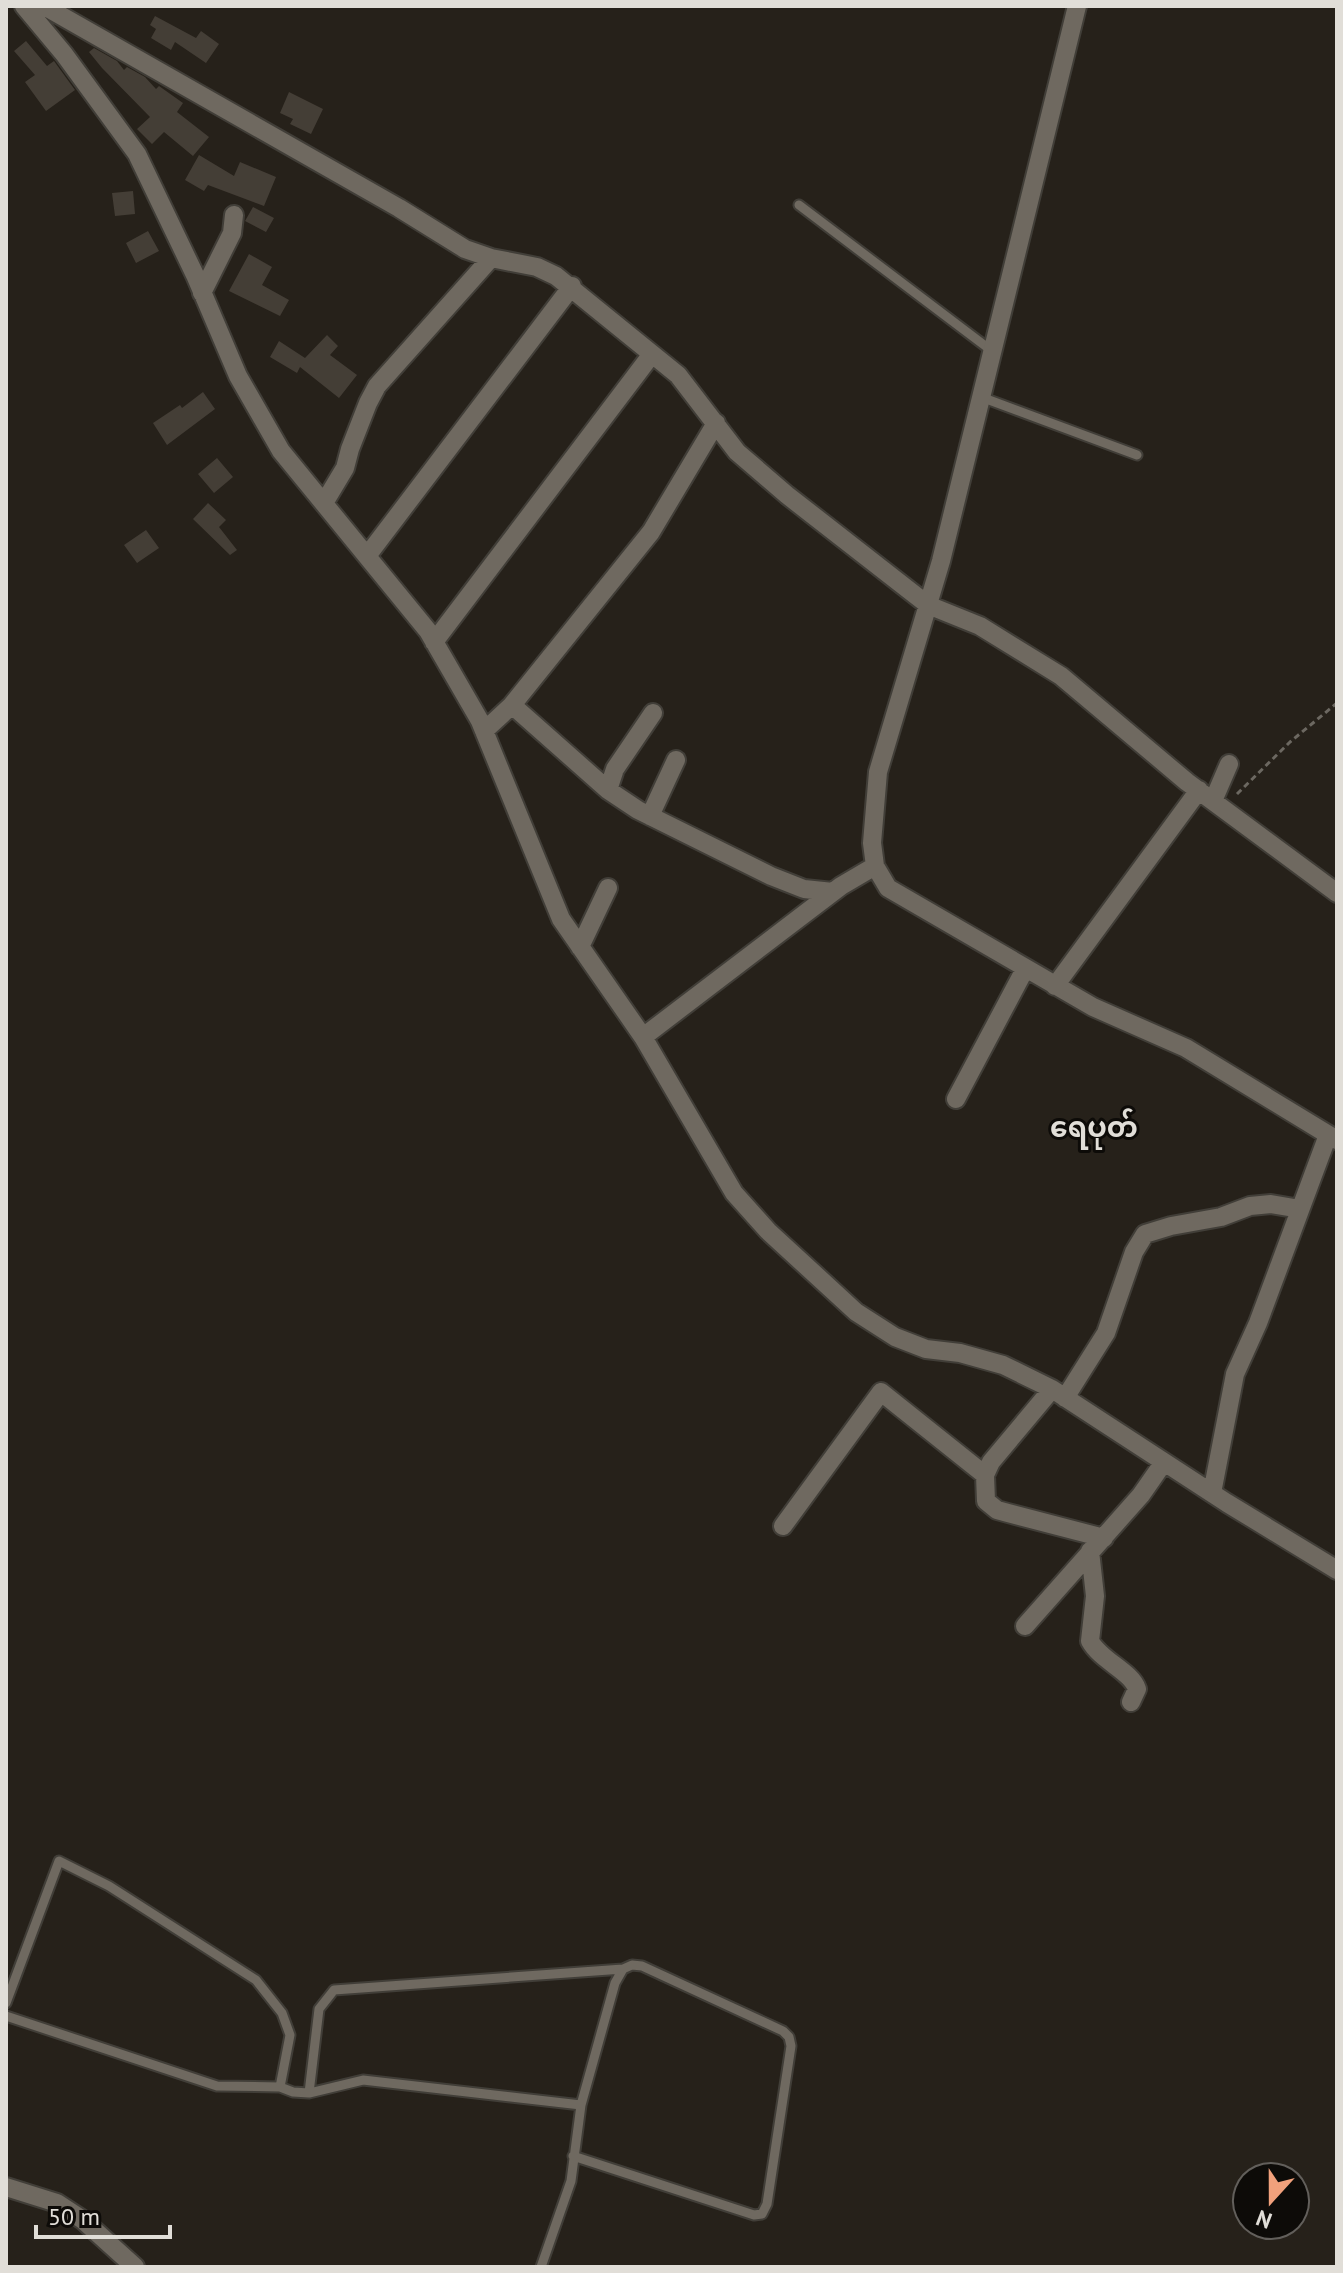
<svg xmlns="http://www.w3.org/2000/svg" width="1343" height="2273" font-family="'PT Sans','Noto Sans Myanmar',sans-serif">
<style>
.building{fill:#443e36}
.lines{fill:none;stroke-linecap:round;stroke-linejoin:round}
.service-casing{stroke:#413e38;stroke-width:13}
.minor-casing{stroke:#413e38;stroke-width:22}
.path{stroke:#6c6861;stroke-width:3;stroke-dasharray:6 4;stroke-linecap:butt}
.service{stroke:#6f6960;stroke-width:9}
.minor{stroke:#6f6960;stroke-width:18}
.labels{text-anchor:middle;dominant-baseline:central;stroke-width:6;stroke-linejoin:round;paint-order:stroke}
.quarter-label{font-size:28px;font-weight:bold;fill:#e1ded8;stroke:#0d0b08}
</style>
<rect width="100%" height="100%" fill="#26211a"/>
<path class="building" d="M155,16L196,38L201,31L219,44L206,63L175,42L171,50L151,38L156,29L150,25Z
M26,41L47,66L54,61L75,90L46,111L25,82L35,75L14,51Z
M94,48L117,61L124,70L127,67L145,77L156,89L159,86L183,103L177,112L209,137L193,156L164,132L152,144L137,129L150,117L102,68L89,52Z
M289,92L323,109L311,134L290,124L293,119L280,113Z
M199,155L234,176L240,162L276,177L264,206L208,185L204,191L185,180Z
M133,191L135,214L115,216L112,193Z
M253,207L274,218L266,232L245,221Z
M148,231L159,251L136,263L126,243Z
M249,254L272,267L262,285L289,300L280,316L229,291Z
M327,335L338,346L330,355L357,375L339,398L300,367L297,373L270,357L279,341L305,358Z
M203,392L215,409L167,445L153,423L180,405L182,408Z
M217,458L233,477L214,493L198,474Z
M208,503L226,520L219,527L237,550L230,555L193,519Z
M146,530L159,548L137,563L124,545Z"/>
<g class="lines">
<defs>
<path id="service" d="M799,205L992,351
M981,397L1137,455
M6,2003L59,1861L109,1886L256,1980L282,2013L290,2035L280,2087
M6,2016L217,2086L280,2087L293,2092L309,2093L363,2080L581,2105
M309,2093L319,2009L334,1990L623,1969L632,1965L642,1966L783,2031L789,2037L791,2046L767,2204L762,2214L754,2215L573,2156
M541,2267L571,2181L581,2105L615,1983L623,1969"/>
<path id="minor" d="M24,6L64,54L137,154L195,275L238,376L281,451L428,631L480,721L561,919L643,1037L734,1193L768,1231L856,1312L895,1337L926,1349L960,1353L1003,1365L1052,1389L1227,1503L1337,1570
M44,6L399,208L465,249L491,258L537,267L556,276L678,375L737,452L787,495L928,605L980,626L1061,676L1187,782L1337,893
M1077,6L941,561L878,772L872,843L875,866L888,888L1093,1007L1186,1048L1337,1140
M202,293L232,233L234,215
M324,503L345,468L350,449L368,403L377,386L491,258
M367,556L572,286
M434,642L652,354
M512,705L608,790L638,810L771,876L804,889L833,892
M484,731L512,705L651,532L716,423
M608,790L615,769L653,713
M1213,801L1229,764
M650,816L676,760
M580,947L608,888
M1055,986L1199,790
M643,1037L841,886L875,866
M956,1099L1025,969
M1052,1389L991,1462L985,1475L986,1501L997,1510L1008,1513L1104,1538
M1065,1398L1106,1333L1134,1252L1145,1234L1171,1226L1221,1217L1250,1206L1271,1204L1300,1209
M1212,1493L1235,1374L1258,1323L1328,1135
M783,1526L881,1392L985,1475
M1090,1551L1095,1596L1090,1641C1101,1661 1131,1671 1137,1689L1131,1702
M1025,1626L1141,1495L1164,1462
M6,2187L57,2203L83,2220L135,2267"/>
</defs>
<use href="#service" class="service-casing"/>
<use href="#minor" class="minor-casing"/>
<path class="path" d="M1237,794L1290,742L1337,703"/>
<use href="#service" class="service"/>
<use href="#minor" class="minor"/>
</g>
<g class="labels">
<g class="quarter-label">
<text x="1094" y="1126">ရေပုတ်</text>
</g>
</g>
<rect width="1343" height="2273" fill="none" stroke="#e1ded8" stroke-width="16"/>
<g transform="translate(1271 2201) rotate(201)"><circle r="38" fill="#0d0b08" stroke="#625f5b" stroke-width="2"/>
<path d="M0-6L14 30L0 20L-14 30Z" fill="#f1a17c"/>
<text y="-12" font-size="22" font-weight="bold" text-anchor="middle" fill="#e1ded8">N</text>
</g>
<path d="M36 2225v12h134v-12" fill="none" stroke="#e1ded8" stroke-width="4"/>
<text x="48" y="2225" font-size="24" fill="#e1ded8" stroke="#0d0b08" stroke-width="6" paint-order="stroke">50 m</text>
</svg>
